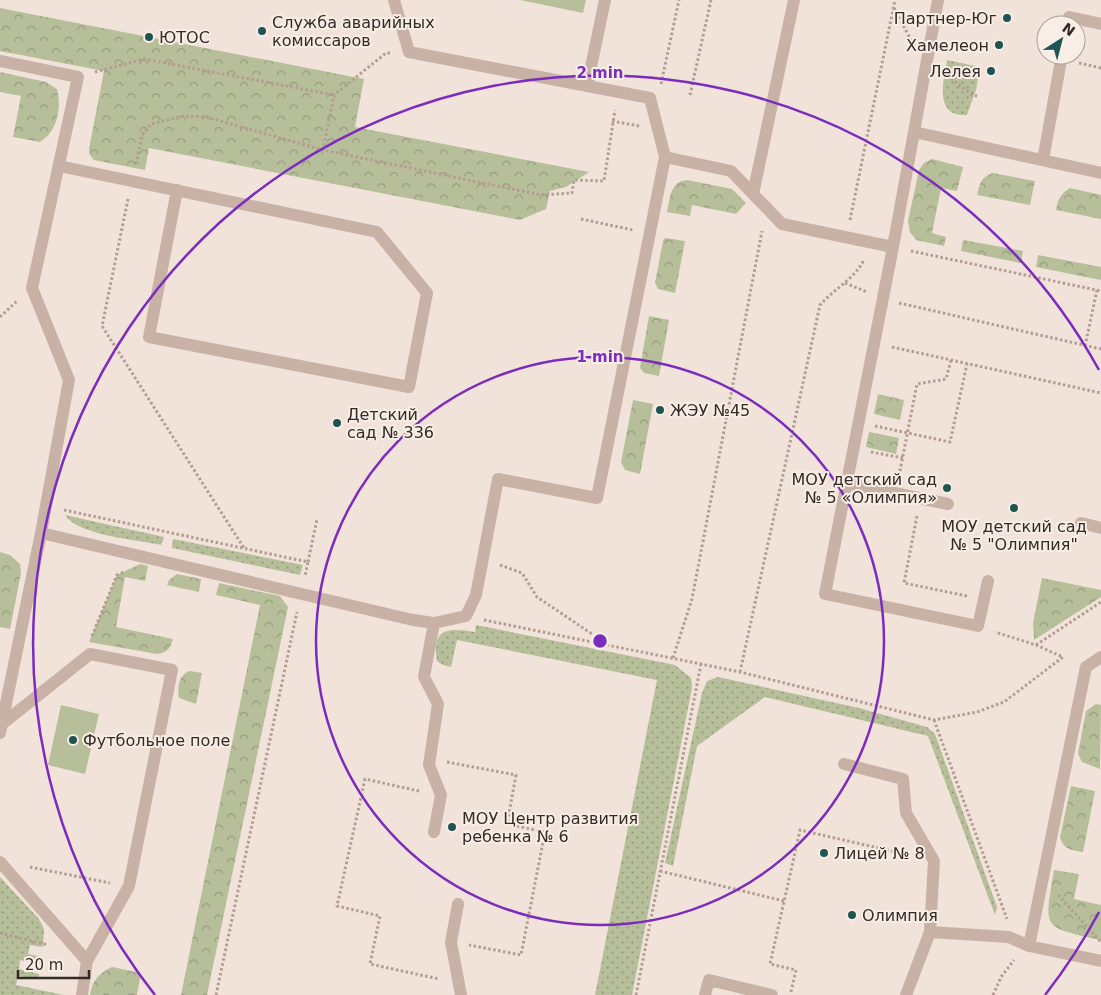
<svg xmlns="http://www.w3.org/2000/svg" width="1101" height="995" font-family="'DejaVu Sans',sans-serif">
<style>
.grass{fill:url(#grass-dots)}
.forest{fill:url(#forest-crowns)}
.pitch{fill:#b7bf9a}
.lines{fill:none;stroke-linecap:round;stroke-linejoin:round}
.path{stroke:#b49c90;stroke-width:3;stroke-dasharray:2.5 2.5;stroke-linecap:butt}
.minor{stroke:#c8b2a6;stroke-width:12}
.ring{fill:none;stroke:#7b2cbf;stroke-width:2.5}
.poi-dot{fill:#1e5552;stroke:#f9eee6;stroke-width:2}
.labels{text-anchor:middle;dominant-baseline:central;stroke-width:4;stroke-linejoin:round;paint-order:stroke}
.poi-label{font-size:16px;fill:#342a27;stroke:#f9eee6;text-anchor:start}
.centre{fill:#7b2cbf;stroke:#f9eee6;stroke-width:2.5}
.ring-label{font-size:15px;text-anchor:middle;font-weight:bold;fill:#7b2cbf;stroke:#f9eee6;stroke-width:4;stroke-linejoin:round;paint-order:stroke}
</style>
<defs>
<pattern id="grass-dots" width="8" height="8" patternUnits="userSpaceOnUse" patternTransform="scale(1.25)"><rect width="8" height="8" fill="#b7bf9a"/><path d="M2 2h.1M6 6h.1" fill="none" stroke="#969b7e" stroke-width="1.8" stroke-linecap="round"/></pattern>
<pattern id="forest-crowns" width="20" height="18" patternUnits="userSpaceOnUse" patternTransform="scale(1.25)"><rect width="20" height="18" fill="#b7bf9a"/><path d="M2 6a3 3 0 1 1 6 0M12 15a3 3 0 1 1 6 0" fill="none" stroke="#969b7e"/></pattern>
</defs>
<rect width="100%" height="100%" fill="#f1e3da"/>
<path class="grass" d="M947,60L980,67L976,90L967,115C933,117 944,80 947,60Z
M65,515L164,537L161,545C138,540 77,535 65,515Z
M173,539L303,565L300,575L172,548Z
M476,625L675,665L691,678L692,688L632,995H595L657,680L457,640L451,667L443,665L437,661C431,627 450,628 475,632Z
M718,677L859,708L927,727L935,734L997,907L995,915L928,736L765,697L697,746L673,866L665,863L702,693L707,681Z
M0,877L39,919L44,929L43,947L30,945L28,954L42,957L40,964L20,960L19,969L39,974L38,979L18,976L16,985L64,995H0Z"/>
<path class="forest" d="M0,8L364,79L355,127L589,172L566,187L550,191L546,209L520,220L149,148L145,170L94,160L90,155L89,149L104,71L0,51Z
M0,72L46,82L57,89C62,108 57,132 40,142L13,137L21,96L0,92Z
M932,159L963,167L957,191L941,188L932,233L946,237L944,246L916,240L910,232L908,221L919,170L924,163Z
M993,173L1035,181L1030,205L977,195C980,183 981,177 993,173Z
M687,180L732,189L746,203L736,214L692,205L690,216L667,212C670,199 670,181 687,180Z
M1070,188L1101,195V219L1056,210C1058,199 1060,194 1070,188Z
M665,238L685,241L675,293L658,289L655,283L663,241Z
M963,240L1023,251L1021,263L961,251Z
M1038,255L1101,267V280L1036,267Z
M649,316L669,320L659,376L644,373L640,368Z
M878,394L904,400L900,420L874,414Z
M633,400L653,404L640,474L625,470L621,462Z
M869,432L899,438L896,454L866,447Z
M0,552L10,555L20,564L21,573L10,629L0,627Z
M140,564L148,566L145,581L125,577L116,627L173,639C170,649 168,652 157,654L89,642L117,575Z
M177,574L201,579L199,592L167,585L169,580Z
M1042,578L1101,590V597L1034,640L1033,623Z
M219,583L280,596L288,607L207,995H181L260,605L216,595Z
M190,671L202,673L196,704L179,698C177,687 179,674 190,671Z
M1096,704L1101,705L1100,769L1082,762L1078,754L1086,711Z
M1071,786L1095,791L1083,852C1071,850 1064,850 1060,837Z
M1054,870L1079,874L1074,899L1101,905V940C1041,927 1044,930 1054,870Z
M112,967L141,973L137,995H90C92,981 99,973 112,967Z"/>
<path class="pitch" d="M520,0H586L583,13Z
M61,705L99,714L85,774L48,765Z"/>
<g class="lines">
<path class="path" d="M894,8L912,42
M390,53H386L334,95L323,150L541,195L572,193L574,180L604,181L615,110
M1079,63L1101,68
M95,72L144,59L334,95
M943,72L972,95L977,96
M661,84L679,0
M690,95L711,0
M612,121L639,126
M136,164L142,135L151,124L182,116L206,117L323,150
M128,199L102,326L244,548
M581,219L633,230
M850,220L895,0
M911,251L1101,291
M845,283L867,292
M899,303L1101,349
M0,317L18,300
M1085,346L1097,290
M892,347L1101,393
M875,426L950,442L967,364
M871,452L903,458
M899,476L917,384L946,379L951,360
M64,510L308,562L305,576
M917,516L904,583L967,596
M308,562L317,519
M500,565L522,573L537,597L607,644
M484,620L740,672L934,720L977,712L1004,702L1063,657L1036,645L995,632
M92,636L117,575L124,572
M1036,645L1101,602
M673,658L692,599L762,231
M740,672L820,305C834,289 854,279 864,260
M934,720L1007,919
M447,762L516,775L507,824L545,832L521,955L469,945
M419,791L365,779L337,906L380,916L370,964L439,979
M30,867L110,883
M660,871L784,901
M1058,895L1101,942
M0,933L48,945
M791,992L796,970L770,964L800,830L909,855
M216,995L297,612
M636,995L701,664
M993,995L1001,977L1014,960"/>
<path class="minor" d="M394,0L409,52L650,98L665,157
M938,0L893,247L825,594L978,626L988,581
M1068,25L1069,17L1101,24
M0,61L78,77L32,288L69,380L41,533
M587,86L605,0
M914,132L1101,173
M1043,160L1062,55
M59,166L377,232L427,293L409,387L149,337L177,190
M753,194L794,0
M846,483L948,504
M1081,523L1101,528
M2,724L90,654L172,670L129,886L87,961
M0,733L41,533L413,620L434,623L466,616L476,595L498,479L597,498L665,157L731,171L782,224L893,247
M844,764L903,779L906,813L934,861L930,932
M434,832L441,795L429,765L438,704L424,677L434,623
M0,862L87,961L82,995
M458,904L451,942L461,995
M1029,946L1086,667L1101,657
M705,995L709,980L772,995
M906,995L930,932L1009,937L1029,946L1101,961"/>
</g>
<g class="ring">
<circle cx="600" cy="641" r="284"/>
<path d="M1099 912A568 568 0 0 1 1045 995M155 995A568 568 0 1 1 1099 370"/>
</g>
<g class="poi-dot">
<circle cx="1007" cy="18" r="5"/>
<circle cx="262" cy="31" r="5"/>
<circle cx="149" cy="37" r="5"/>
<circle cx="999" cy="45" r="5"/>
<circle cx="991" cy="71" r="5"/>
<circle cx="660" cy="410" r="5"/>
<circle cx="337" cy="423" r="5"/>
<circle cx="947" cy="488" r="5"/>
<circle cx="1014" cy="508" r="5"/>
<circle cx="73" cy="740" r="5"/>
<circle cx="452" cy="827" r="5"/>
<circle cx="824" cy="853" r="5"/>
<circle cx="852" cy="915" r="5"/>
</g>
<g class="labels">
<g class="poi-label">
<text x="997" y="18" text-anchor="end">Партнер-Юг</text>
<text x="272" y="22">Служба аварийных<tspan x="272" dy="18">комиссаров</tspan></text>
<text x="159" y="37">ЮТОС</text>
<text x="989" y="45" text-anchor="end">Хамелеон</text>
<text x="981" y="71" text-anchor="end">Лелея</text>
<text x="670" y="410">ЖЭУ №45</text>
<text x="347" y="414">Детский<tspan x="347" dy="18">сад № 336</tspan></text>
<text x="937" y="479" text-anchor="end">МОУ детский сад<tspan x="937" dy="18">№ 5 «Олимпия»</tspan></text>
<text x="1014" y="526" text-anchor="middle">МОУ детский сад<tspan x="1014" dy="18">№ 5 "Олимпия"</tspan></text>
<text x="83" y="740">Футбольное поле</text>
<text x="462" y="818">МОУ Центр развития<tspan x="462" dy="18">ребенка № 6</tspan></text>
<text x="834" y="853">Лицей № 8</text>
<text x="862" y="915">Олимпия</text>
</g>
</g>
<circle cx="600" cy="641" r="8" class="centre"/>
<g class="ring-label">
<text x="600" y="78">2 min</text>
<text x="600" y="362">1 min</text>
</g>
<g transform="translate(1061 40) rotate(36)"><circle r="24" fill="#f9eee6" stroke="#aaa09a"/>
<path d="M0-4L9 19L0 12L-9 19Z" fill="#1e5552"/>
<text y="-8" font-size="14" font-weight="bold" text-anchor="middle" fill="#342a27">N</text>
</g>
<path d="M18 970v8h71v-8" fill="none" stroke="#342a27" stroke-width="2.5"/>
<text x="25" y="970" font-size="15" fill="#342a27" stroke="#f9eee6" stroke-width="4" paint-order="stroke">20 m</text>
</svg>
